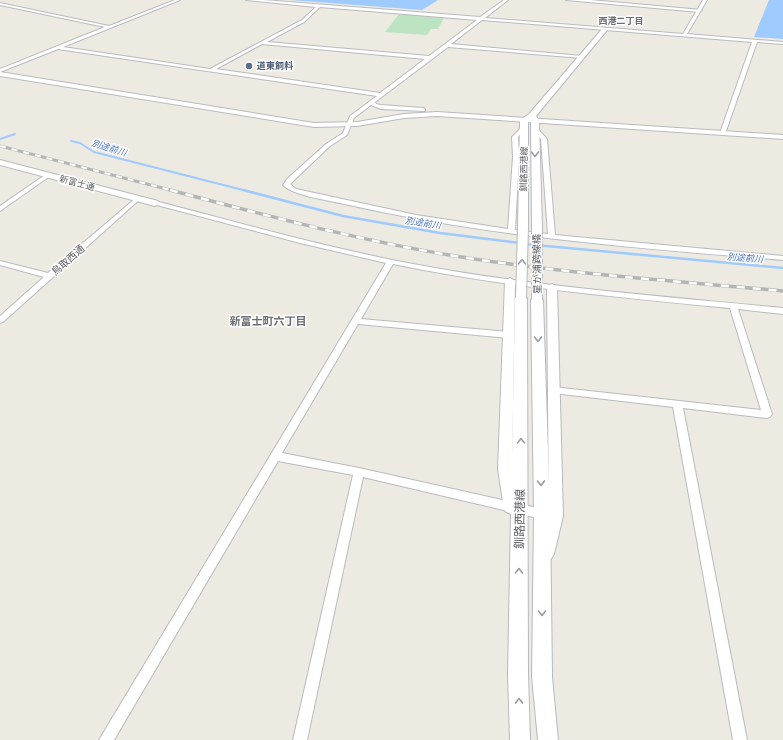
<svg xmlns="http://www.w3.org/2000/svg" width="783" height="740" font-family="Raleway,'Noto Sans JP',sans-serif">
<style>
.green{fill:#bde4c2}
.water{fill:#9fcafe}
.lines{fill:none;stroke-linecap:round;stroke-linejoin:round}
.stream-far1{stroke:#9fcafe;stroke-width:2}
.stream{stroke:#9fcafe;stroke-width:2.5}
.minor-casing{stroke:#b9bac0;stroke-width:2}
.tertiary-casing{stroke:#b9bac0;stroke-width:2}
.secondary-casing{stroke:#b7b9c0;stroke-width:2}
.minor{fill:#fff;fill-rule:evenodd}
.tertiary{fill:#fff;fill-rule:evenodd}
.secondary{fill:#fff;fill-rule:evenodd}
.rail-far1-casing{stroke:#b4b5b5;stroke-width:3}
.rail-casing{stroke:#b4b5b5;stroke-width:3.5}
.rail-far1{stroke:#fff;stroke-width:2;stroke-dasharray:6;stroke-linecap:butt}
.rail{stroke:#fff;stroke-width:2.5;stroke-dasharray:8;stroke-linecap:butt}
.secondary-bridge-casing{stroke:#b7b9c0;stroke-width:12;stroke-linecap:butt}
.secondary-bridge{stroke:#fff;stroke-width:10}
.oneway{stroke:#9c9da1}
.service-dot{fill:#5c6f8a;stroke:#fff;stroke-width:1.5}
.labels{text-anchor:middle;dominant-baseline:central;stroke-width:3;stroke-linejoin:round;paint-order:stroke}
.far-neighbourhood-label{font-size:9px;font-weight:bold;fill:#6b6e74;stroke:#fff}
.far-service-label{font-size:9px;font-weight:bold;fill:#4e5e75;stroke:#fff;text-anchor:start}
.far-water-label{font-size:9px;font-style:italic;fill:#4372c1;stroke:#fff}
.far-street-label{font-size:9px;fill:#5a5c62;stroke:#fff}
.street-label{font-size:10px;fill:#5a5c62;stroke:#fff}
.neighbourhood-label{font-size:11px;font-weight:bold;fill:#6b6e74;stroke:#fff}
.near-street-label{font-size:12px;fill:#5a5c62;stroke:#fff}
</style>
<rect width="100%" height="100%" fill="#edebe1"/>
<path class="green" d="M399,14L444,18L438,29H431L427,35L385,32Z"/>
<path class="water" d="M290,0H438L422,10Z
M769,0H783V39L754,37Z"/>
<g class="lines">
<path class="stream-far1" d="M0,139L15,134
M71,141L80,143L94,152L247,191"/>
<path class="stream" d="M243,190L343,216L440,233L520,243
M525,244L783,268"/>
<defs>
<path id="minor" d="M175,0H180L63,47L210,69L302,20L316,7L246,0H263L480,17L504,0H508L485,18L683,34L703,0H707L687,34L783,42V44L757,42L725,134L720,133L752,42L482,20L451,44L582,56L584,57L582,58L448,47L375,102L376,104L381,105L423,108L425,109V111L381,109L371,105L354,118L347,135L330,146L290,184L296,189L416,215L508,229L513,157L512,137L524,125L527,127L518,137L519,157L515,230L548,234L541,139L532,128L535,126L547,139L555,235L783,256V260C637,248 492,237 349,205C333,201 293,196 283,185L287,179L326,144L343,133L350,116L377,96L58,49L0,72V69L105,27L0,5V3L109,26ZM320,7L477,20L429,56L267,42L304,22ZM262,44L425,59L380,93L216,69Z
M45,175L50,176L0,211V206Z
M137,197L139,198V200L3,322L0,323V316L44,277L0,265V261L48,273Z
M155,201C241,223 327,248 413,264C535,287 660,296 783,308V314L738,309L772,414L770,417L767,418L683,408L747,740H733L673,407L553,393L550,392L548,390L550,388L553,387L761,410L730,308C617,297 504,287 393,264L361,319L509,332L513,335L509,338L358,324L282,453L359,468L542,509L546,511L547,514L546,517L542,519L363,477L307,740H293L353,475L278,461L114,740H99L386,263L300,243L153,204V202Z"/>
<path id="tertiary" d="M566,0H590L702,10L699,12Z
M0,72L314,123L357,122L404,114L437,112L783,135V139L437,116L404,118L357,126L314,127L0,76Z
M0,160L158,201L159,203L155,206L0,165Z
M510,278L515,281L512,469L518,508L516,512L511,514L506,512L504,508L498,469L505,281Z
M552,284L557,287L563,516L554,554L551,559L546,561L541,559L538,554L549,516L547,287Z"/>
<path id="secondary" d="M603,28L608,29L536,116L539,121L542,228L537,231L532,228L531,121H528V227L527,229H519L518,227L520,120L529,114Z
M521,294L527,298L528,674L530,740H510L508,674L515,298Z
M537,296L543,300L550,514L552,677L558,740H538L532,677L534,514L531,300Z"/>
</defs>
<use href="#minor" class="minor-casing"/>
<use href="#tertiary" class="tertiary-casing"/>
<use href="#secondary" class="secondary-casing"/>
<use href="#minor" class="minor"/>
<use href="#tertiary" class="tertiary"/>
<use href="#secondary" class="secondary"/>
<defs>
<path id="rail-far1" d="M0,146L174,191"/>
<path id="rail" d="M170,190C275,218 380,246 488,261C585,275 685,282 783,291"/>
</defs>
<use href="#rail-far1" class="rail-far1-casing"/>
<use href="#rail" class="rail-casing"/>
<use href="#rail-far1" class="rail-far1"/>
<use href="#rail" class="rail"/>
<defs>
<path id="secondary-bridge" d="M537,228V300
M521,298L523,227"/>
</defs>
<use href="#secondary-bridge" class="secondary-bridge-casing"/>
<use href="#secondary-bridge" class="secondary-bridge"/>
</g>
<defs><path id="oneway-chevron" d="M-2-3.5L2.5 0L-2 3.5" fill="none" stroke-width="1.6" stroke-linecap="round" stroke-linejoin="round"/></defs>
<g class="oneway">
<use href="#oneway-chevron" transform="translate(535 154) rotate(89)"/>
<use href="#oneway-chevron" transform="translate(522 262) rotate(-89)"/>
<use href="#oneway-chevron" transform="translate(538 339) rotate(89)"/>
<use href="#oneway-chevron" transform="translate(521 441) rotate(-90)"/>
<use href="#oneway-chevron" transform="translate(541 483) rotate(89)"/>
<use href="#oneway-chevron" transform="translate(519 571) rotate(-89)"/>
<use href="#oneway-chevron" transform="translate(542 613) rotate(90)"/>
<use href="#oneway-chevron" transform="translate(519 701) rotate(-92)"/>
</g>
<circle class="service-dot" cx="249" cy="66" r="4"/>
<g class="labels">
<g class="far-neighbourhood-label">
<text x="621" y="21">西港二丁目</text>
</g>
<g class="far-service-label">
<text x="257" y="66">道東飼料</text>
</g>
<g class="far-water-label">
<text transform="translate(109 148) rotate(17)">別途前川</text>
<text transform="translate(423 223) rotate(9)">別途前川</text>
<text transform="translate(745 258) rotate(5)">別途前川</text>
</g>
<g class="far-street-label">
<text transform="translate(524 169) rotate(-89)">釧路西港線</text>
<text transform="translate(77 183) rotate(15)">新富士通</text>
</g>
<g class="street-label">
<text transform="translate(68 260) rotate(-41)">鳥取西通</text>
<text transform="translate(537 264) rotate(-91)">星が浦跨線橋</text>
</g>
<g class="neighbourhood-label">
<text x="268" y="321">新富士町六丁目</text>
</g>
<g class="near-street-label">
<text transform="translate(520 519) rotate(-89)">釧路西港線</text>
</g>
</g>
</svg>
